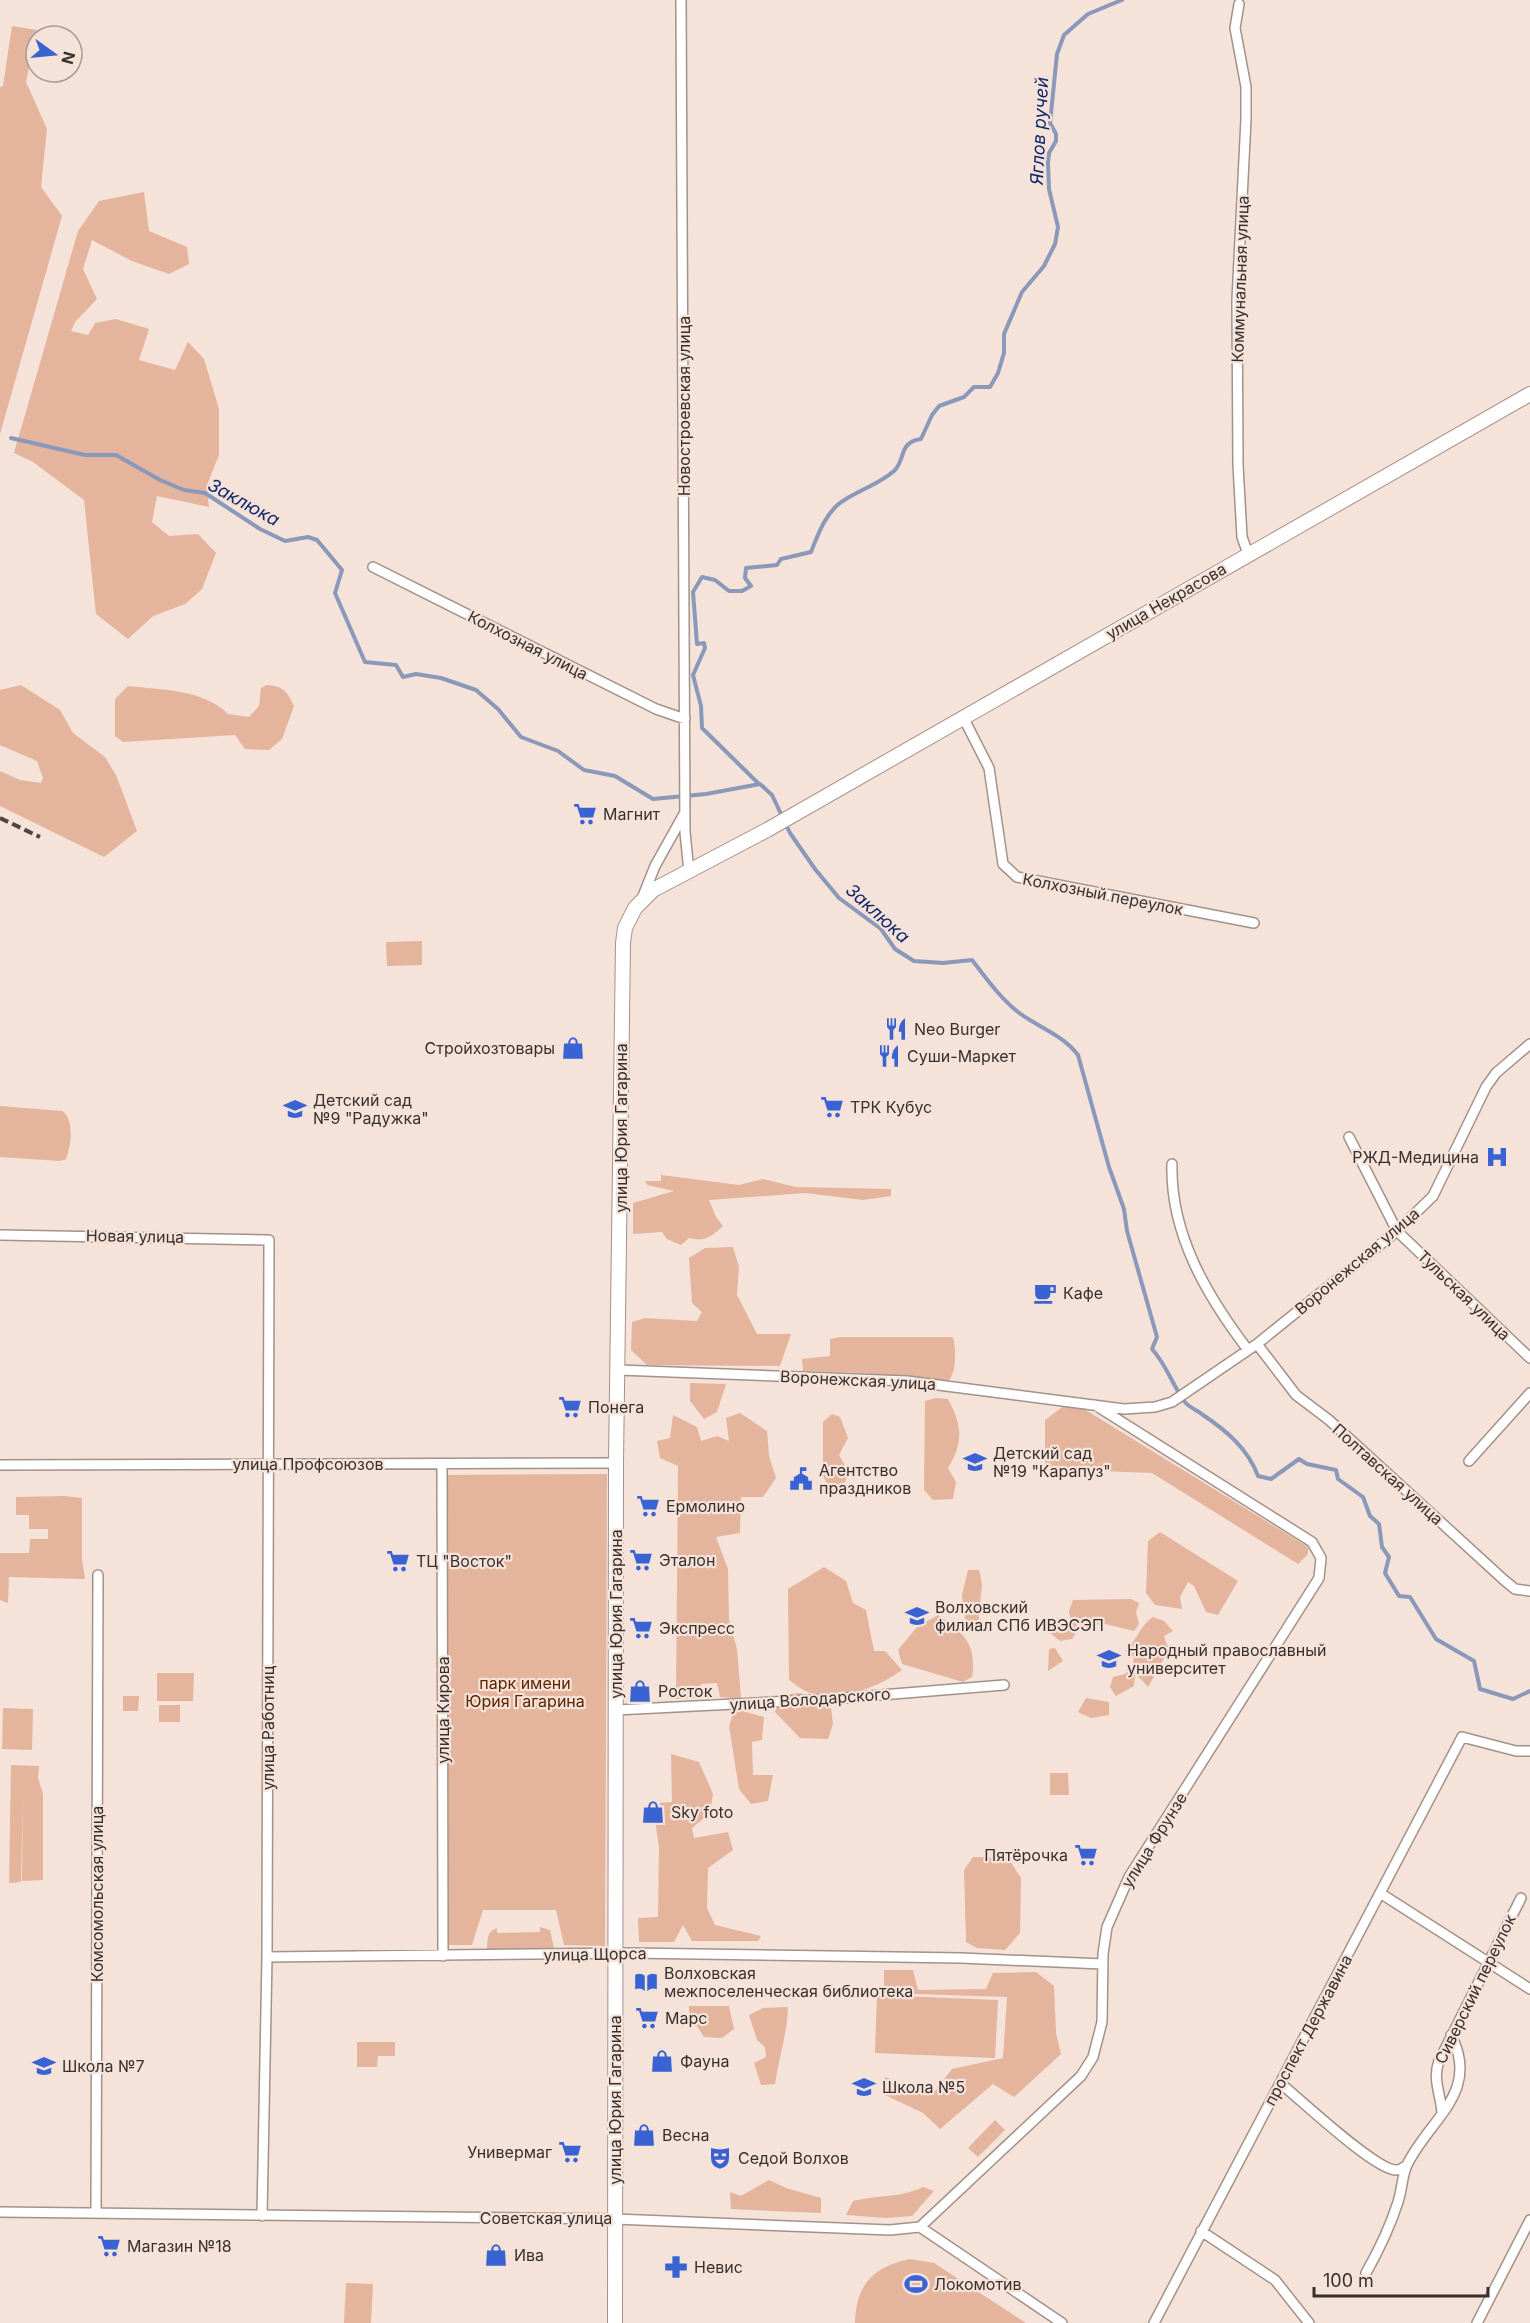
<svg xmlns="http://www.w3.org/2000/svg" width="1530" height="2323" viewBox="0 0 1530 2323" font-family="Inter,sans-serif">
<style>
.green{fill:#e4b49d}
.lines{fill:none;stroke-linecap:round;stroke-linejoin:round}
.stream{stroke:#8a98b9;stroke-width:4}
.street-casing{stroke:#a3928a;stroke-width:12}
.secondary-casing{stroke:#a3928a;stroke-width:16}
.street{stroke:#fff;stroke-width:9}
.secondary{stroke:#fff;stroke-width:14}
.rail{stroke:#4d4541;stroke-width:4;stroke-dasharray:9 4.5;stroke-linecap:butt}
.labels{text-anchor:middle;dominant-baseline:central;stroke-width:4.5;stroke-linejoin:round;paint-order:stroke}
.street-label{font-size:16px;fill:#37302d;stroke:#f5e2d9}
.poi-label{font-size:16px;fill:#37302d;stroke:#f5e2d9;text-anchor:start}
.park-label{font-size:16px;fill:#5e2300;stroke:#f5e2d9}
.water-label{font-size:18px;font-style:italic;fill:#11276b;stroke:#f5e2d9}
</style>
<rect width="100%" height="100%" fill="#f5e2d9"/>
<path class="green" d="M 12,26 L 37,30 L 26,82 L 47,129 L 41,187 L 62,216 L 0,434 L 0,87 L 3,86 Z
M 144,192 L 149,231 L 187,247 L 189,264 L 169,274 L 132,261 L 92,240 L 83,269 L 97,299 L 75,322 L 71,331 L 88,335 L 95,323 L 116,319 L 149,329 L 139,360 L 175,370 L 188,342 L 204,359 L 219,409 L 219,455 L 207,485 L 209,507 L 157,496 L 152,522 L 169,536 L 198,534 L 216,553 L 202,589 L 185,604 L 153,616 L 128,639 L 96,614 L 84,500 L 33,462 L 14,453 L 78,231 L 99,201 Z
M 21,685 L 60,710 L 73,733 L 105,757 L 116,775 L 137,831 L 104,857 L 0,806 L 0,771 L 20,780 L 41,783 L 43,778 L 37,761 L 0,745 L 0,690 Z
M 267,685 C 283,686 287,691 294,706 L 282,739 L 269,750 L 245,749 L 235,735 L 123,742 L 115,736 L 115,699 L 128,686 C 162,690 203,689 228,714 L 249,717 L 259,706 L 261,688 Z
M 422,941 L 422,965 L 387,966 L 386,942 Z
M 0,1106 L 62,1111 C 75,1120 71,1145 66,1159 L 60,1161 L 0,1157 Z
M 661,1175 L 739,1185 L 763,1179 L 796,1187 L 891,1189 L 891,1196 L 863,1200 L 805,1193 L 709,1200 L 716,1217 L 723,1226 C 711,1237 705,1242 689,1238 L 681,1245 L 667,1239 L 662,1232 L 633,1234 L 633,1203 L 674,1191 L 647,1185 L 645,1181 L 661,1181 Z
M 733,1247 L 739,1267 L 737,1295 L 757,1334 L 791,1334 L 780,1366 L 647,1365 L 631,1350 L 632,1322 L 645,1318 L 697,1321 L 702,1312 L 692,1303 L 689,1258 L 705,1248 Z
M 840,1337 L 953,1337 C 956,1349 957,1372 948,1381 L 861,1373 L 803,1371 L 802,1359 L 830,1356 L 830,1339 Z
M 690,1383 L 726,1384 L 717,1412 L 704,1419 L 690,1401 Z
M 936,1398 L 948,1399 C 962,1425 964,1442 948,1468 L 956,1482 L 953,1499 L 933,1500 L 924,1490 L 925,1401 Z
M 1065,1405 L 1084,1409 L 1308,1547 L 1308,1554 L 1298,1564 L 1152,1473 L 1045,1469 L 1045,1420 Z
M 740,1413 L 767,1431 L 769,1456 L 776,1478 L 763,1497 L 741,1497 L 740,1533 L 716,1537 L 728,1569 L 729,1620 L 737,1649 L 741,1699 L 720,1697 L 717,1683 L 701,1684 L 697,1698 L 676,1699 L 678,1466 L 660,1458 L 657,1441 L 670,1438 L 673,1415 L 697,1427 L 701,1441 L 717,1436 L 729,1441 L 726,1418 Z
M 832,1414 L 840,1417 L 848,1438 L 839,1455 L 849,1473 L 841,1490 L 832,1493 L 823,1476 L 823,1422 Z
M 607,1474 L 605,1946 L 564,1945 L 556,1910 L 483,1910 L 472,1945 L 446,1945 L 444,1475 Z
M 65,1496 L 82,1498 L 82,1559 L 85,1579 L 9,1577 L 8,1603 L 0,1600 L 0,1553 L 29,1553 L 30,1539 L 48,1539 L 48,1529 L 29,1529 L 29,1515 L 16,1515 L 16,1497 Z
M 1160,1532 L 1238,1581 L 1218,1615 L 1206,1612 L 1194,1586 L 1188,1582 L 1180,1597 L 1182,1609 L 1155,1605 L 1146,1593 L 1148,1541 Z
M 824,1567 L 846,1581 L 853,1603 L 866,1610 L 874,1651 L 885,1651 L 902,1670 C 879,1687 843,1700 814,1694 C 806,1693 796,1685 789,1680 L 788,1589 Z
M 968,1570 L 979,1570 L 982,1584 L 978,1625 L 965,1619 L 962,1595 Z
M 1131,1599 L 1139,1603 L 1136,1612 L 1139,1624 L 1134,1631 L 1101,1623 L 1088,1630 L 1079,1628 L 1072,1639 L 1060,1641 L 1050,1633 L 1052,1618 L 1062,1618 L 1068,1625 L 1071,1622 L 1069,1611 L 1073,1600 Z
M 938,1615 C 964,1634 977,1643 972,1677 L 963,1682 L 902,1664 L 898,1650 L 917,1627 Z
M 1153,1617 L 1164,1621 L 1173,1631 L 1164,1636 L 1167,1645 L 1177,1649 L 1170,1658 L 1165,1657 L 1148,1687 L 1135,1673 L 1134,1686 L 1116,1696 L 1110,1687 L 1113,1677 L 1125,1674 L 1132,1668 L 1134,1657 L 1125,1651 C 1137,1641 1140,1625 1153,1617 Z
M 1055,1648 L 1063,1661 L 1048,1671 L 1049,1649 Z
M 157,1673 L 194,1673 L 193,1701 L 157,1701 Z
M 801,1693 L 831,1708 L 833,1724 L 828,1739 L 800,1738 L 775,1712 L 781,1695 Z
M 123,1696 L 139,1696 L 138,1711 L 123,1711 Z
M 1086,1698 L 1109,1702 L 1109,1715 L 1091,1718 L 1078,1712 Z
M 159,1705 L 180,1705 L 180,1722 L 159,1722 Z
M 3,1708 L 33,1709 L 32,1750 L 2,1749 Z
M 735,1709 L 764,1717 L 762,1740 L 752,1742 L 753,1775 L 773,1775 L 768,1801 L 751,1804 L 739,1789 L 729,1726 Z
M 671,1754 L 699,1762 L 713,1794 L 710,1813 L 692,1828 L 694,1838 L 728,1832 L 733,1850 L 708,1868 L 707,1908 L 715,1925 L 761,1936 L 758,1941 L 692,1941 L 683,1925 L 674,1942 L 639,1942 L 638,1918 L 658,1917 L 659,1847 L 655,1820 L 660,1819 L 660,1803 L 672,1802 Z
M 11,1765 L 39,1766 L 38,1778 L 43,1794 L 43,1880 L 22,1881 L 23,1795 L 21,1882 L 9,1883 Z
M 1050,1773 L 1068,1773 L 1069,1795 L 1050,1795 Z
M 973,1857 L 1008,1858 L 1021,1878 L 1020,1933 L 1005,1950 L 977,1948 L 966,1942 L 964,1870 Z
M 540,1927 L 550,1930 L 554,1948 L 487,1949 C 488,1939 486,1932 497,1928 L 497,1933 L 540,1932 Z
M 884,1970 L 913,1970 L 918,1990 L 986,1989 L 993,1973 L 1036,1972 L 1054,1986 L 1056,2033 L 1061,2054 L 1014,2097 L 993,2084 L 940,2129 L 923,2113 L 885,2095 L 885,2077 L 933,2094 L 952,2069 L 1003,2058 L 1007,1997 L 884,1993 Z
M 877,1995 L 998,2000 L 995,2058 L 875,2053 Z
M 689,2006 L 729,2006 L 734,2029 L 722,2038 L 704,2037 L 689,2014 Z
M 788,2007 C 787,2034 779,2057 775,2084 L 761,2085 L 754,2063 L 766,2057 L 765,2047 L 757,2040 L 749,2015 L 763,2008 Z
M 357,2042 L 395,2042 L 395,2056 L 378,2056 L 377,2067 L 357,2067 Z
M 995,2120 L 1005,2130 L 978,2157 L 968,2148 Z
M 769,2180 L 786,2188 L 821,2198 L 821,2213 L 731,2209 L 730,2192 L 741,2196 Z
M 923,2187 L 934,2191 L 912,2216 L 886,2218 L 846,2215 L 853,2201 C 877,2195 901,2198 923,2187 Z
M 910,2259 L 934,2263 L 1026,2323 L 855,2323 C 856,2284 873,2267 910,2259 Z
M 346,2283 L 373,2284 L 371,2323 L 344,2323 Z"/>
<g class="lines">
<path class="stream" d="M 11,438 L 85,455 L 116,455 L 160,480 L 184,490 L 205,493 L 260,529 L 285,541 L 308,537 L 317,540 L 342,570 L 335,593 L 365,662 L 396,665 L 403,677 L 416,674 L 441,678 L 476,690 L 498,709 L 521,737 L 558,751 L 584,770 L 615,776 L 653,799 L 706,794 L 760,784 L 772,795 L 790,833 L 815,869 L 839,898 L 881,929 L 895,949 L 914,961 L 943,963 L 972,960 C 986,978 1000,998 1018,1012 C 1039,1028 1062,1034 1078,1055 L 1109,1167 L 1124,1209 L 1127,1231 L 1157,1337 L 1152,1349 C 1166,1364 1172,1384 1184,1401 C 1188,1407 1197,1410 1203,1415 C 1227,1431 1248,1449 1258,1476 L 1271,1479 L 1299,1459 L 1307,1464 L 1336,1470 L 1338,1479 L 1363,1497 L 1370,1516 L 1379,1524 L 1382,1547 L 1389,1557 L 1385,1573 L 1399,1596 L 1410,1597 L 1436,1639 L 1474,1661 L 1480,1689 L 1513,1699 L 1530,1691
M 759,784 L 702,728 L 701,706 L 693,675 L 705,648 L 704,643 L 697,644 L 693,592 L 702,577 L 715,580 L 729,591 L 742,591 L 751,586 L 745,578 L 746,568 L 777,565 L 781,559 L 811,552 C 818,534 827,509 846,499 C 862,489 879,484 894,471 C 906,460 898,442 921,439 L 932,415 L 939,406 L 964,397 L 974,387 L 990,387 L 998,373 L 1004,353 L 1004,334 L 1022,292 L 1044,266 L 1055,244 L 1058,227 L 1049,189 L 1048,163 L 1049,153 L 1056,141 L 1056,134 L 1050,123 L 1057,54 L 1064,35 L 1088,14 L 1122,0"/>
<g class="street-casing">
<path id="street" d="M 681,0 L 685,832 L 689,872
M 1239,4 L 1235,28 L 1246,87 L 1246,119 L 1237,300 L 1238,465 L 1242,537 L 1248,554
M 373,567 L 656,709 L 685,719
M 963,717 L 989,768 L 1003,864 L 1017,877 L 1254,923
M 643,896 L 655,866 L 684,814
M 1349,1137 L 1397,1231 L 1530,1358
M 1172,1164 C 1170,1234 1207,1296 1248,1350
M 0,1235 L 269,1240 L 267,1957 L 262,2216
M 1257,1344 L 1296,1395 L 1329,1420 L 1504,1580 L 1515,1589 L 1530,1591
M 619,1370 L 907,1381 L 1124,1409 L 1155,1407 L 1172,1402 L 1257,1344 L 1397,1231 L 1433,1196 L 1486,1087 L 1496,1073 L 1530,1044
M 1469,1461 L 1530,1393
M 442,1464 L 443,1956
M 0,1465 L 616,1463
M 616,1710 L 832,1699 L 1004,1685
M 1380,1893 L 1530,1989
M 267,1957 L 631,1953 L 961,1958 L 1103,1964
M 1280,2083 C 1300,2099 1377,2172 1397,2170 C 1401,2170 1403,2167 1406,2166
M 1442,2113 C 1441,2095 1432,2079 1439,2061 L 1521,1898
M 0,2212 L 615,2219 L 890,2230 L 920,2227 L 1062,2323
M 96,2213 L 98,1575
M 920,2227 L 1081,2076 L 1093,2057 L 1102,2022 L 1103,1954 L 1107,1927 L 1129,1877 L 1319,1578 L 1321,1558 L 1312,1542 L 1095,1405
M 1201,2231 L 1275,2280 L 1309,2323
M 1366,2273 C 1379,2250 1390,2227 1398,2202 C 1402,2190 1402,2176 1407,2165 C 1429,2119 1481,2093 1451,2035
M 1154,2323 L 1462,1737 L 1516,1751 L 1530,1751
M 1477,2323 L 1530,2220"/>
</g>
<g class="secondary-casing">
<path id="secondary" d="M 615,2323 L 616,1463 L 623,943 L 625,928 L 635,908 L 653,890 L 767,830 L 1530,394"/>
</g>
<use href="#street" class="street"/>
<use href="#secondary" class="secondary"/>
<path class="rail" d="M 0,818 L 40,837"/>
</g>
<defs>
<g id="supermarket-bare" transform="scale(1.8)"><path d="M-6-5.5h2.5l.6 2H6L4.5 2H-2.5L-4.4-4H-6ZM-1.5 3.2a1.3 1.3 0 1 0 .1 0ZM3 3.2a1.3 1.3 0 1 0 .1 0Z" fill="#3962d3" stroke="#f5e2d9" stroke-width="2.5" paint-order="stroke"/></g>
<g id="restaurant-bare" transform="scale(1.8)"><path d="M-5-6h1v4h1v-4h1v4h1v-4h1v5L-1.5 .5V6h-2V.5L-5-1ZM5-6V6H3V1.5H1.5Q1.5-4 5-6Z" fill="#3962d3" stroke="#f5e2d9" stroke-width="2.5" paint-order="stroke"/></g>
<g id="shop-bare" transform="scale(1.8)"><path d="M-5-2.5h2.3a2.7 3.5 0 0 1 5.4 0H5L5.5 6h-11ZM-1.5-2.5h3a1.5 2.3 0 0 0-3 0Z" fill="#3962d3" stroke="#f5e2d9" stroke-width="2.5" paint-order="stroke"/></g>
<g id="school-bare" transform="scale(1.8)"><path d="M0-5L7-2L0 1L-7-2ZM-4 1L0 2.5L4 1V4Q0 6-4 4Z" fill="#3962d3" stroke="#f5e2d9" stroke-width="2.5" paint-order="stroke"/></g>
<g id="hospital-bare" transform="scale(1.8)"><path d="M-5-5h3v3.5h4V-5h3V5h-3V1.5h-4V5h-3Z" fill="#3962d3" stroke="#f5e2d9" stroke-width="2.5" paint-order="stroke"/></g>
<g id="cafe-bare" transform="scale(1.8)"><path d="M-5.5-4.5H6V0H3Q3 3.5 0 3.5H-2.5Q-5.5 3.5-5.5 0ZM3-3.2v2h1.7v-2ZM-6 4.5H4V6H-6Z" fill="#3962d3" stroke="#f5e2d9" stroke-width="2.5" paint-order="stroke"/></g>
<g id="civic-bare" transform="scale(1.8)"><path d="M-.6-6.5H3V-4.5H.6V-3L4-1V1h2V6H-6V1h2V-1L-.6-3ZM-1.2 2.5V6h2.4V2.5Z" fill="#3962d3" stroke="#f5e2d9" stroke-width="2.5" paint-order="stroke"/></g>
<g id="university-bare" transform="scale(1.8)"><path d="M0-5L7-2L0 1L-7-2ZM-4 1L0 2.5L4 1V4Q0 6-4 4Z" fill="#3962d3" stroke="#f5e2d9" stroke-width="2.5" paint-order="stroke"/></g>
<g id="library-bare" transform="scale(1.8)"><path d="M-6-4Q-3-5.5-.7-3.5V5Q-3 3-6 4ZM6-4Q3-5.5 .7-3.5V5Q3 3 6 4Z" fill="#3962d3" stroke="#f5e2d9" stroke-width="2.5" paint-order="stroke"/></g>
<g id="theatre-bare" transform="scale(1.8)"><path d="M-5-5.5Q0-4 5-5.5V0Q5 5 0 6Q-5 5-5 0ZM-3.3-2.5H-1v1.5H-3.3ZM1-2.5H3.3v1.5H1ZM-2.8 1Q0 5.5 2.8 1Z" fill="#3962d3" stroke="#f5e2d9" stroke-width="2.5" paint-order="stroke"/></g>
<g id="pharmacy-bare" transform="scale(1.8)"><path d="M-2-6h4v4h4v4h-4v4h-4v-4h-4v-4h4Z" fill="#3962d3" stroke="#f5e2d9" stroke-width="2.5" paint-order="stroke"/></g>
<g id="stadium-bare" transform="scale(1.8)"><path d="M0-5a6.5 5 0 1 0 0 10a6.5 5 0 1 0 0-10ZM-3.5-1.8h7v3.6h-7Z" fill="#3962d3" stroke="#f5e2d9" stroke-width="2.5" paint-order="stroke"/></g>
</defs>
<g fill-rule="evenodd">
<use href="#supermarket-bare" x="585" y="814"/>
<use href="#restaurant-bare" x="896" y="1029"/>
<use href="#shop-bare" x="573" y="1048"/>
<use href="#restaurant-bare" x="889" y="1056"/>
<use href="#supermarket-bare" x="832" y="1107"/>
<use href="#school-bare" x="295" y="1109"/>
<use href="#hospital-bare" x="1497" y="1157"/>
<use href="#cafe-bare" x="1045" y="1293"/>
<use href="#supermarket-bare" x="570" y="1407"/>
<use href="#school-bare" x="975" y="1462"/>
<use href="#civic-bare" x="801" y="1479"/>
<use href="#supermarket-bare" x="648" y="1506"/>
<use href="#supermarket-bare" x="641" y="1560"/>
<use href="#supermarket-bare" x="398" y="1561"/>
<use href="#university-bare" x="917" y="1616"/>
<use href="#supermarket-bare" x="641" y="1628"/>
<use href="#university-bare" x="1109" y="1659"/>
<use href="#shop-bare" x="640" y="1691"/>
<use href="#shop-bare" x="653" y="1812"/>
<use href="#supermarket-bare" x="1086" y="1855"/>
<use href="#library-bare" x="646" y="1982"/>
<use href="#supermarket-bare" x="647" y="2018"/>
<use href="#shop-bare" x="662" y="2061"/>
<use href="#school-bare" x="44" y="2066"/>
<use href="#school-bare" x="864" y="2087"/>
<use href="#shop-bare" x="644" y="2135"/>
<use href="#supermarket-bare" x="570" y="2152"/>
<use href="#theatre-bare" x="720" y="2158"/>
<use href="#supermarket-bare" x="109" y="2246"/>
<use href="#shop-bare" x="496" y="2255"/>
<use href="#pharmacy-bare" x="676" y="2267"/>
<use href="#stadium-bare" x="916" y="2284"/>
</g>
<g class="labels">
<g class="street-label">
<text transform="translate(1240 279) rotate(-88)">Коммунальная улица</text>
<text transform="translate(684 406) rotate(-90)">Новостроевская улица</text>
<text transform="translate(1166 601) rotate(-30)">улица Некрасова</text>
<text transform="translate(528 645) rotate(27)">Колхозная улица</text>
<text transform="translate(1103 894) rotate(11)">Колхозный переулок</text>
<text transform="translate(621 1128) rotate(-90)">улица Юрия Гагарина</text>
<text transform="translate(135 1236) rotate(1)">Новая улица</text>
<text transform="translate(1357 1261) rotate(-40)">Воронежская улица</text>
<text transform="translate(1464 1295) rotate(44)">Тульская улица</text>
<text transform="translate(858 1380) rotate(3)">Воронежская улица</text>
<text x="308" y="1464">улица Профсоюзов</text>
<text transform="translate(1388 1474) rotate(42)">Полтавская улица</text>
<text transform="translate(616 1614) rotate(-90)">улица Юрия Гагарина</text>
<text transform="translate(810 1699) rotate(-4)">улица Володарского</text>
<text transform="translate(443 1710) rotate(-90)">улица Кирова</text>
<text transform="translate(268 1728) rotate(-90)">улица Работниц</text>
<text transform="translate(1154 1840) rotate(-58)">улица Фрунзе</text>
<text transform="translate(97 1894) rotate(-90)">Комсомольская улица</text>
<text transform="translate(595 1954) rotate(-1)">улица Щорса</text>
<text transform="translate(1475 1989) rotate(-64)">Сиверский переулок</text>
<text transform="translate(1308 2030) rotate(-62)">проспект Державина</text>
<text transform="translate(615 2100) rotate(-90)">улица Юрия Гагарина</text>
<text x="546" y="2218">Советская улица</text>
</g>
<g class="poi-label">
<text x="603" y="814">Магнит</text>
<text x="914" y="1029">Neo Burger</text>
<text x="555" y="1048" text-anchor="end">Стройхозтовары</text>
<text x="907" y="1056">Суши-Маркет</text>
<text x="313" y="1100">Детский cад<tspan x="313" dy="18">№9 "Радужка"</tspan></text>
<text x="850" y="1107">ТРК Кубус</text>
<text x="1479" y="1157" text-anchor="end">РЖД-Медицина</text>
<text x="1063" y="1293">Кафе</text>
<text x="588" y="1407">Понега</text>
<text x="993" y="1453">Детский сад<tspan x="993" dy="18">№19 "Карапуз"</tspan></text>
<text x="819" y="1470">Агентство<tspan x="819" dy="18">праздников</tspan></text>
<text x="666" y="1506">Ермолино</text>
<text x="659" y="1560">Эталон</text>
<text x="416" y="1561">ТЦ "Восток"</text>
<text x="935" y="1607">Волховский<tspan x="935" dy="18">филиал СПб ИВЭСЭП</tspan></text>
<text x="659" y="1628">Экспресс</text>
<text x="1127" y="1650">Народный православный<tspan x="1127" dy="18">университет</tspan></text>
<text x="658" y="1691">Росток</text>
<text x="671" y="1812">Sky foto</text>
<text x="1068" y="1855" text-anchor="end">Пятёрочка</text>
<text x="664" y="1973">Волховская<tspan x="664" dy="18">межпоселенческая библиотека</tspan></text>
<text x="665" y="2018">Марс</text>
<text x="680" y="2061">Фауна</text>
<text x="62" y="2066">Школа №7</text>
<text x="882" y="2087">Школа №5</text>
<text x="662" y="2135">Весна</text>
<text x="552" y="2152" text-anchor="end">Универмаг</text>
<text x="738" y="2158">Седой Волхов</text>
<text x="127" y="2246">Магазин №18</text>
<text x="514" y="2255">Ива</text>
<text x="694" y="2267">Невис</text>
<text x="934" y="2284">Локомотив</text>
</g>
<g class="park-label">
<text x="525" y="1683">парк имени<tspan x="525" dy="18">Юрия Гагарина</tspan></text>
</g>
<g class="water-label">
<text transform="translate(1039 131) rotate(-87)">Яглов ручей</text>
<text transform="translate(244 502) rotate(29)">Заклюка</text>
<text transform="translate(878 913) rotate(42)">Заклюка</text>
</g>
</g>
<g transform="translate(54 54) rotate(105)"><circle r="28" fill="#f5e2d9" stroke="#a99b94" stroke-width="1.5"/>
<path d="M0-4.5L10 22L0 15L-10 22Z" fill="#3962d3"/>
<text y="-9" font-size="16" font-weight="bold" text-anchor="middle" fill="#37302d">N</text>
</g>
<path d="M1314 2287v9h174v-9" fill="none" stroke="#37302d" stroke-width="3"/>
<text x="1323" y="2287" font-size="18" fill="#37302d" stroke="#f5e2d9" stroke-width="4.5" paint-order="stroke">100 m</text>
</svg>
